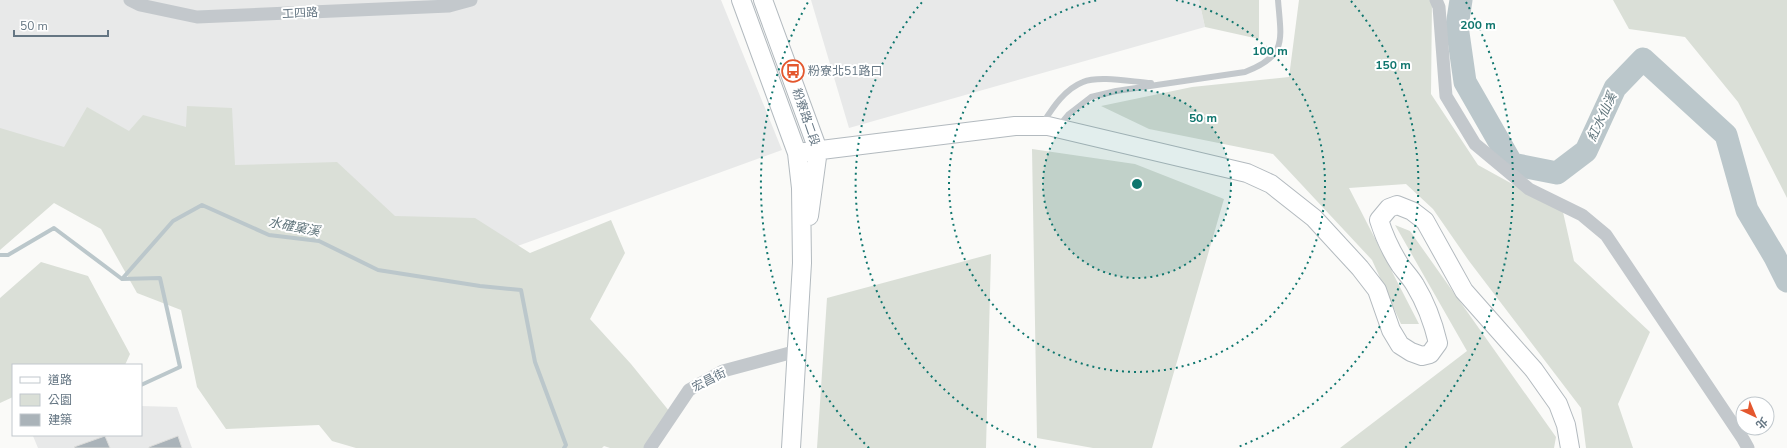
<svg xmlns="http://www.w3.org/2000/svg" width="1787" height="448" viewBox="0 0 1787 448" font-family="'Nunito Sans','Noto Sans TC',sans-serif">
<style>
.built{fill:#e8e9e9}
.green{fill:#dadfd7}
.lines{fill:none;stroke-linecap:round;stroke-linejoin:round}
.stream{stroke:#bbc7cb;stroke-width:4}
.river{stroke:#bbc7cb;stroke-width:23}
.building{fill:#aab3b9;stroke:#dcdcda}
.secondary-casing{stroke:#b3babf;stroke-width:20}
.lane{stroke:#c3c8cc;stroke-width:6}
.street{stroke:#c3c8cc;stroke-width:13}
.secondary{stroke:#fff;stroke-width:18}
.ring{fill:none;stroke:#0f766e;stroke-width:2;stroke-dasharray:2 4}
.labels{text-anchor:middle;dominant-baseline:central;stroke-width:4;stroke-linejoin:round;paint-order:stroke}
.street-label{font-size:12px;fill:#657683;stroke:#fff}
.poi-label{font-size:12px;fill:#657683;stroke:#fff;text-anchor:start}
.water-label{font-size:13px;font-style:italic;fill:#60757c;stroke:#fff}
.centre{fill:#0f766e;stroke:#fff;stroke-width:2}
.ring-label{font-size:12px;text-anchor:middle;font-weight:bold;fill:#0f766e;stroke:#fff;stroke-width:4;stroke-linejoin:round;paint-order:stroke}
</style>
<rect width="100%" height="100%" fill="#fafaf8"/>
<path class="built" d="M 0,0 L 721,0 L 782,150 L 471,263 L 0,140 Z
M 811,0 L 1199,0 L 1205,27 L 849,128 Z
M 141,406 L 177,407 L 192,448 L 38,448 L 33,436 L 141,435 Z"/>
<path class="green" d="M 1199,0 L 1259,0 L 1259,39 L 1205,27 Z
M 1299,0 L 1432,0 L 1431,94 L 1478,165 L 1563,212 L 1574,261 L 1650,332 L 1618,404 L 1633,448 L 1586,448 L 1581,408 L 1469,261 L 1433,209 L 1406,184 L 1349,188 L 1419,324 L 1401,324 L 1372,260 L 1273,154 L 1149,129 L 1101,106 L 1192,87 L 1289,77 Z
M 1613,0 L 1787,0 L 1787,198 L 1738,102 L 1685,37 L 1629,29 Z
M 187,106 L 232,108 L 235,165 L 337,162 L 395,216 L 475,218 L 530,253 L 611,220 L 625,253 L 590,319 L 631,364 L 674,417 L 651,448 L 610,448 L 604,446 L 602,448 L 356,448 L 332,441 L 319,425 L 226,429 L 197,387 L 181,310 L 137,293 L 101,229 L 54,203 L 0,250 L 0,128 L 64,147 L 87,107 L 129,131 L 143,115 L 186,127 Z
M 1032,149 L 1135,164 L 1224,199 L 1152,448 L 1093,448 L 1037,438 Z
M 1395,225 L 1410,231 L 1556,437 L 1554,448 L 1340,448 L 1467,351 Z
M 991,254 L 986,448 L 817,448 L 827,298 Z
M 41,262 L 88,276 L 130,354 L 125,365 L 13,365 L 13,397 L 0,403 L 0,298 Z"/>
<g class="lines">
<path class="stream" d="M 0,255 L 8,255 L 54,228 L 122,279
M 122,279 L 173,221 L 202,205 L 269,235 L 319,241 L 378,270 L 480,286 L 521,290 L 535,362 L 566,445 L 564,448
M 122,279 L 160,278 L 180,367 L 141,385"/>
<path class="river" d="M 1461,0 L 1457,26 L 1465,82 L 1512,164 L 1557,173 L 1586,151 L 1615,88 L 1643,59 L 1726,135 L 1747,210 L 1775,257 L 1787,281"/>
</g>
<path class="building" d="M 105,436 L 110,448 L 75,448 L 74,447 Z
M 178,436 L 182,448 L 149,448 L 149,447 Z"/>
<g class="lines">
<g class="secondary-casing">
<path id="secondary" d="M 741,0 L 797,153 L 801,188 L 802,263 L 791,448
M 763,0 L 818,150 L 809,216
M 797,153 L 1015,126 L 1048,126 L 1247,173 L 1271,184 L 1314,218 L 1360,268 L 1377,290 L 1391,330 L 1400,345 L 1411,352 L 1422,356 L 1430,354 L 1438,343 C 1433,322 1426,303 1415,285 C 1411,278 1405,272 1400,265 C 1391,251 1384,236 1379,220 L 1389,208 L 1397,205 L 1412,211 L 1425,221 L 1464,291 L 1534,370 L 1558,404 L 1566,425 L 1570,448"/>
</g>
<path class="lane" d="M 1043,123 C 1053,107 1065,89 1083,82 C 1099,75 1133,82 1151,83
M 1059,126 L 1069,114 L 1091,97 L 1116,91 L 1245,72 C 1288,56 1281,39 1278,0"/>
<path class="street" d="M 130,0 L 140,5 L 197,17 L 449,6 L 471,0
M 1436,0 L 1439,7 L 1446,96 L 1475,144 L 1529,189 L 1582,215 L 1606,235 L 1743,439 L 1748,448
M 650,448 L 689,390 L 723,371 L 797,351"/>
<use href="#secondary" class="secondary"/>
</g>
<circle cx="1137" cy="184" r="94" fill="#0f766e" fill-opacity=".12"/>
<g class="ring">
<circle cx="1137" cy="184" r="94"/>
<path d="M1176 0A188 188 0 1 1 1098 0"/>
<path d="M1036 447A282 282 0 0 1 923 1M1351 1A282 282 0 0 1 1238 447"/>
<path d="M869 448A376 376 0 0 1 808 2M1466 2A376 376 0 0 1 1405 448"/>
</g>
<defs>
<g id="bus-ring" transform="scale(1.15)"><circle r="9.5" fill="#fff" stroke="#e4572e" stroke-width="1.5"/><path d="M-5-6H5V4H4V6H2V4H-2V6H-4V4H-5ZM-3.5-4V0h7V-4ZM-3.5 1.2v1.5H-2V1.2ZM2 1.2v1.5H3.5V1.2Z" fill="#e4572e"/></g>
</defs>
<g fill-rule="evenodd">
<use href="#bus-ring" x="793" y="71"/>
</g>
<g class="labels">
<g class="street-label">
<text transform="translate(300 13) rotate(-3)">工四路</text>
<text transform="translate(806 117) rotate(71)">粉寮路二段</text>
<text transform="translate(709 380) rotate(-27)">宏昌街</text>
</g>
<g class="poi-label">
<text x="808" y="71">粉寮北51路口</text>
</g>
<g class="water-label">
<text transform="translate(1602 117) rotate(-65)">紅水仙溪</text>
<text transform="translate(294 227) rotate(11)">水確窠溪</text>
</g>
</g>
<circle cx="1137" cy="184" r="6" class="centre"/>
<g class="ring-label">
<text x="1478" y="29">200 m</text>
<text x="1270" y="55">100 m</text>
<text x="1393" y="69">150 m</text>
<text x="1203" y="122">50 m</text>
</g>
<rect x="12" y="364" width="130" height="72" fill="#ffffff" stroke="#c1c8cd"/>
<rect x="20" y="377" width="20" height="6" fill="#ffffff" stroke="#c1c8cd"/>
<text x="48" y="384" font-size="12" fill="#657683">道路</text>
<rect x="20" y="394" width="20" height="12" fill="#dadfd7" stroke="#c1c8cd"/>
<text x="48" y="404" font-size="12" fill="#657683">公園</text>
<rect x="20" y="414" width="20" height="12" fill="#aab3b9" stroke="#c1c8cd"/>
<text x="48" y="424" font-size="12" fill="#657683">建築</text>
<g transform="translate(1755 416) rotate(136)"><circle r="19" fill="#ffffff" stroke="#c1c8cd"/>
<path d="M0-3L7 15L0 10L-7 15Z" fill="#e4572e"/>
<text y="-6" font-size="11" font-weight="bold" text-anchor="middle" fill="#657683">北</text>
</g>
<path d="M14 30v6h94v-6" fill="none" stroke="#657683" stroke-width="2"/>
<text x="20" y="30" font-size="12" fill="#657683" stroke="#ffffff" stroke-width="3" paint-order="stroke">50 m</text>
</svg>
